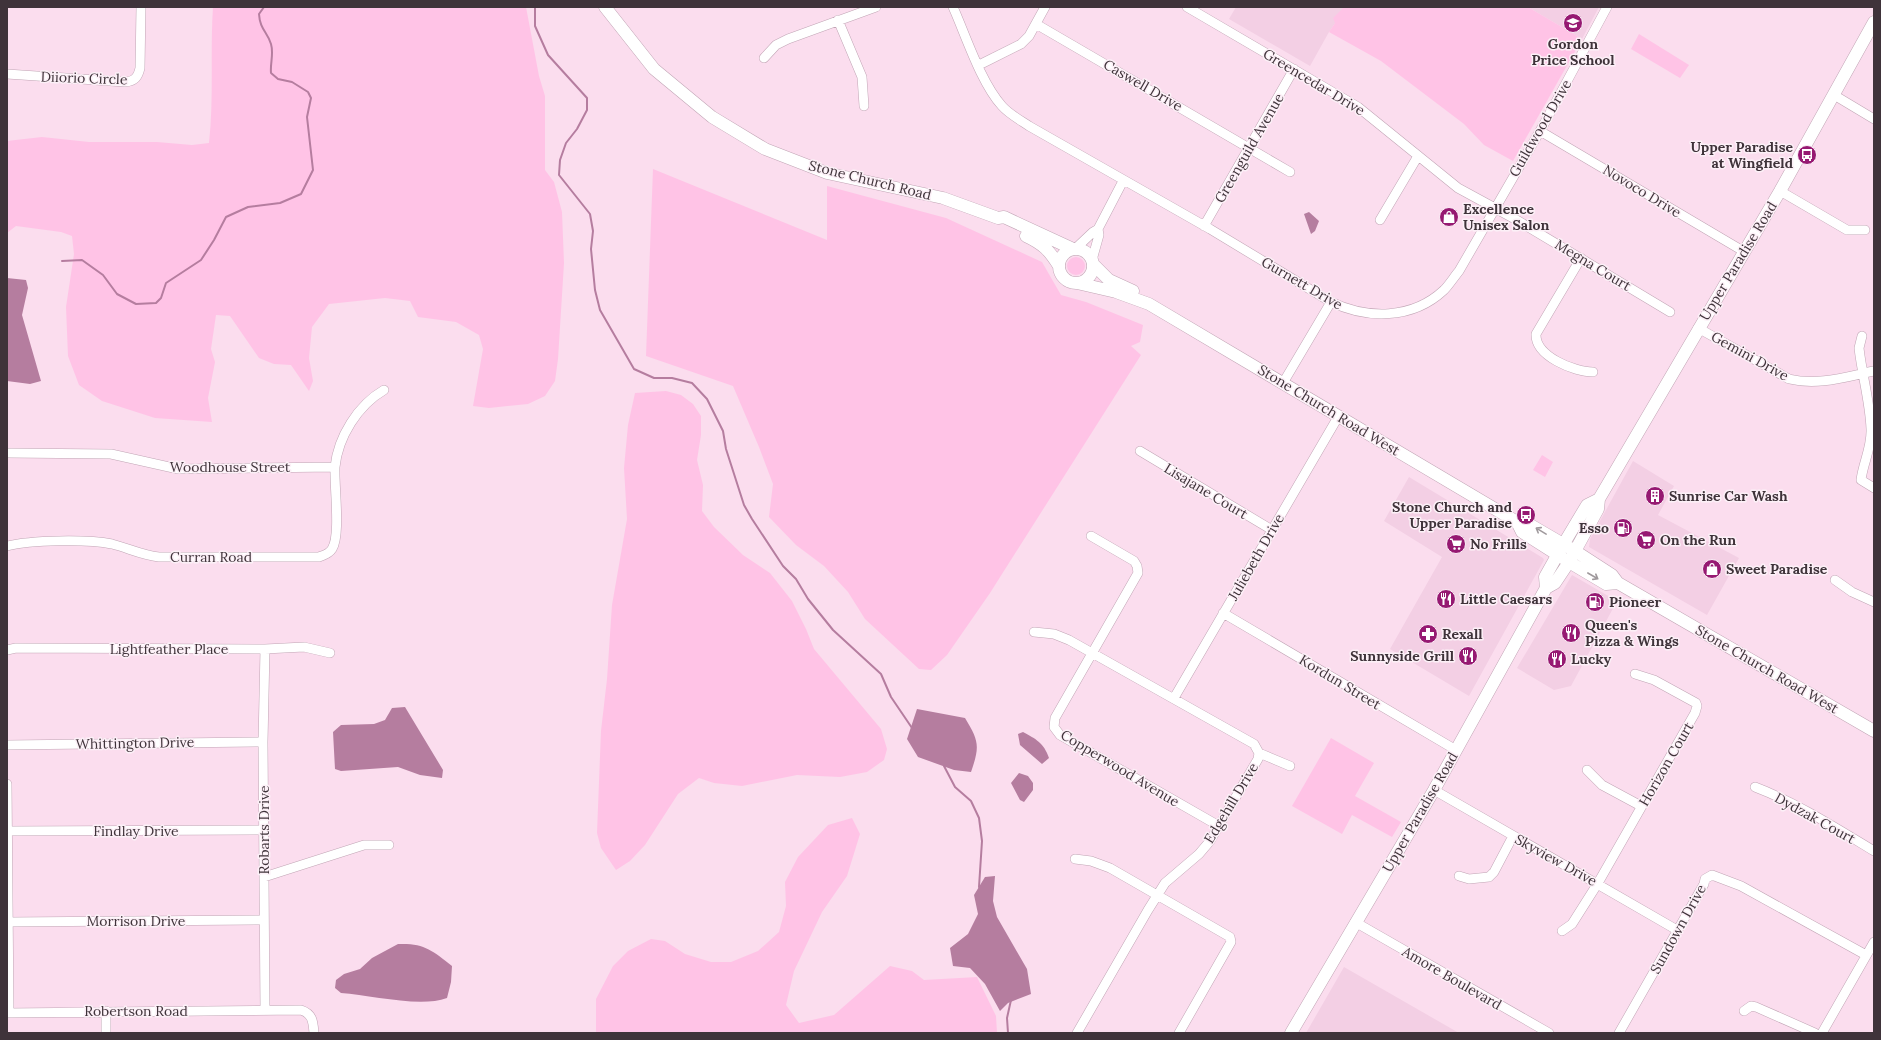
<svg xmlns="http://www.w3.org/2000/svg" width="1881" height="1040" viewBox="0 0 1881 1040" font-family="Lora,serif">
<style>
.built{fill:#f3cfe4}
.green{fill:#ffc3e6}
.water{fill:#b57d9f}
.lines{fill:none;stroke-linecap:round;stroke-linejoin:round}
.stream{stroke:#b57d9f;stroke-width:2}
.minor-casing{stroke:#c1a5b5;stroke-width:10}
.secondary-casing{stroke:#c1a5b5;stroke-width:13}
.minor{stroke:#fff;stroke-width:9}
.secondary{stroke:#fff;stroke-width:12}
.oneway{stroke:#9f999c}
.labels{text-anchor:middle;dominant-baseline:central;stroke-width:3;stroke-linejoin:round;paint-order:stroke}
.poi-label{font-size:14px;font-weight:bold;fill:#3f333a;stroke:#fcf0f7;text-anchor:start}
.street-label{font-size:14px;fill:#3f333a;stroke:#fcf0f7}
</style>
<rect width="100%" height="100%" fill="#fbddee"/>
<path class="built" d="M 1236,7 L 1346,7 L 1329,32 L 1310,66 L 1229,19 Z
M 1528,7 L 1599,7 L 1582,39 Z
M 1633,461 L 1674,486 L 1658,515 L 1739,558 L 1707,615 L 1589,547 L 1590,539 Z
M 1409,477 L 1543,558 L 1544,560 L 1469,696 L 1390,649 L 1442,557 L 1384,521 Z
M 1572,575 L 1617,601 L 1571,686 L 1554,690 L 1517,668 Z
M 1344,967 L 1459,1033 L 1306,1033 Z"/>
<path class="green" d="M 213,7 L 526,7 L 539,76 L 545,96 L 545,170 L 554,182 L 562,212 L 564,263 L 558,359 L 555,381 L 545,396 L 528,404 L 489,408 L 473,406 L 483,349 L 479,335 L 456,322 L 418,317 L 410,301 L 385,298 L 329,304 L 312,327 L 309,358 L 313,381 L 309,391 L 291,365 L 274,364 L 259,358 L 230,316 L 216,315 L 211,349 L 215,362 L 208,398 L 212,422 L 155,418 L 102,401 L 79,385 L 68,356 L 66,307 L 74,254 L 72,236 L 61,232 L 16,226 L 7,233 L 7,141 L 42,137 L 89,142 L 157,142 L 192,145 L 209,143 C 214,98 210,52 213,7 Z
M 1344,7 L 1528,7 L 1582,39 L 1513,161 L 1484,145 L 1464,124 L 1381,61 L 1329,32 L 1335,23 L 1333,18 Z
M 1639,34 L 1689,65 L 1680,78 L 1631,49 Z
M 653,169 L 827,240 L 827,186 L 946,218 L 1042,262 L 1061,295 L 1086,302 L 1143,325 L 1140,342 L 1131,346 L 1141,355 L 990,593 L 947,655 L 931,670 L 919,669 L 865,619 L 848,592 L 824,566 L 796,545 L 769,517 L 773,484 L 759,447 L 733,386 L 646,356 Z
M1067 266a9 9 0 1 1 18 0a9 9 0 1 1-18 0Z
M 666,391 L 681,395 L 693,404 L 701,416 L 701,435 L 697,460 L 703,485 L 702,511 L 714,527 L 743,555 L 770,573 L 792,601 L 806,629 L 814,649 L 881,729 L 887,749 L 884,760 L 867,772 L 840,777 L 797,775 L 742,786 L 714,783 L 699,778 L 678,794 L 645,845 L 630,861 L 616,870 L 601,848 L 597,833 L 601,731 L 607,679 L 612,605 L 627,519 L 624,468 L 628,425 L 635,393 Z
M 1542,455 L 1553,462 L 1545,477 L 1533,470 Z
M 1331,738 L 1374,763 L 1355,796 L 1401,822 L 1392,837 L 1352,815 L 1342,834 L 1292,806 Z
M 852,818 L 860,834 L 847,876 L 822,912 L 794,971 L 786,1005 L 799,1023 L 834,1015 L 890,966 L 912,971 L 924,980 L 977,977 L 996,1016 L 997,1033 L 596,1033 L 596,999 L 613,966 L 628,951 L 651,939 L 665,941 L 685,954 L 711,962 L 731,962 L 758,951 L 779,932 L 786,906 L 785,882 L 798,857 L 828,825 Z"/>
<path class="water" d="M 1309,212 L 1319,221 L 1315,231 L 1311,234 L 1304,214 Z
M 7,278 L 26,280 L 28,288 L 22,315 L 41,381 L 30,384 L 7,381 Z
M 405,707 L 443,770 L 442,778 L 420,775 L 398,767 L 341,771 L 335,769 L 333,732 L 341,725 L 374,724 L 385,720 L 392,708 Z
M 917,709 L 965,718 C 979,741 980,746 971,772 L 954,770 L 918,757 L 907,739 Z
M 1023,732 C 1036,739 1044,743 1049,758 L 1042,764 L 1020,745 L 1018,734 Z
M 1019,773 L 1028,776 L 1033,783 L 1033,790 L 1024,802 L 1020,800 L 1011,783 Z
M 995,876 L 993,901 L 997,917 L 1027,969 L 1031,994 L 1008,1003 L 1000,1011 L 985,984 L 970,968 L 953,966 L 950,948 L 968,934 L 978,914 L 974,895 L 985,877 Z
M 398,944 C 424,943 432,950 452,966 L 451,982 L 447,998 C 420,1008 371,995 341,993 L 335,988 L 336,980 L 344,974 L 360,969 L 372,958 Z"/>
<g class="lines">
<path class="stream" d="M 535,7 L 535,26 L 548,55 L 587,98 L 587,110 L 577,129 L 566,143 L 560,160 L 559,175 L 590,214 L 593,231 L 591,249 L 595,290 L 600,310 L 634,369 L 654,378 L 672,378 L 692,383 L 707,399 L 723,431 L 726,449 L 744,505 L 752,519 L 783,566 L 796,579 L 808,599 L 833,630 L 881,674 L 891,697 L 912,728
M 62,261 L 82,260 L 103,275 L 117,294 L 136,304 L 156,303 L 161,298 L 166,283 L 201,260 L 214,240 L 226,217 L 248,207 L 280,203 L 301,194 L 313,170 L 307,117 L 311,98 L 308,92 L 292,82 L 278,79 L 271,73 C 270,63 274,54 271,44 C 267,31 260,30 259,14 L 264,7
M 944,766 L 955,787 L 971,801 L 979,818 L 982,841 L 979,887
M 1008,1033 L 1007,1018 L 1011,1000"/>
<g class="minor-casing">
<path id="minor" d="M 953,7 C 966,36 981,83 1002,106 C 1009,114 1020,120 1029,126 L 1210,229 L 1331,302 C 1367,319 1412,320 1444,290 C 1449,285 1454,277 1459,271 L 1544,124 L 1607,7
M 1187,7 L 1358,107 L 1458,188 L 1515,219 L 1670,312
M 838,20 L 862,77 L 864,106
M 1036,24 L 1290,172
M 764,58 L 776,45 L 788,39 L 876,7
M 979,65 L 1021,44 L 1029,36 L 1045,7
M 7,74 L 125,82 C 135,81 138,77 140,68 L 141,7
M 1834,95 L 1874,119
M 1540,131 L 1743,251
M 1780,191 L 1847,230 L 1865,230
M 1380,220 L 1418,156
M 1204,226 L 1294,69
M 1075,249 L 1093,232 L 1098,229
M 1581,258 L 1536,334 C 1535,356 1574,372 1593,372
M 1092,260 L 1099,235 L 1098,229 L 1123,181
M 1698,328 L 1789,379 C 1818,386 1845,377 1874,371
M 1862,336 L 1859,348 C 1862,375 1870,402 1871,429 C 1872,447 1863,463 1861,480 L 1874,488
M 1283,383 L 1331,302
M 1140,451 L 1272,530
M 7,453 L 111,454 L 178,469 L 335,467
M 1091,536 L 1134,561 L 1137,566 L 1138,573 L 1055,718 L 1054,727 L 1060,735 L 1219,826
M 7,546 C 31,540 87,539 112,544 C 128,548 142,555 159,557 L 319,557 C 324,555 329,554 332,549 C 341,535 334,486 335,467 C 338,437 358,405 384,390
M 1835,580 L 1852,592 L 1874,602
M 1223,613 L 1456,750
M 1034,632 L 1054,634 L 1069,640 L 1254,744 L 1259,753 L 1258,759 L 1210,841 L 1199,854 L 1165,883 L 1148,910 L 1077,1033
M 265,649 L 263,742 L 265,1010
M 7,650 L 16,648 L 265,649 L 304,647 L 330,653
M 1174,698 L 1338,417
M 7,745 L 263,742
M 1259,753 L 1290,766
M 1587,770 L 1602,785 L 1641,806
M 7,784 L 9,1012
M 1755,787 C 1797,803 1836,828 1874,851
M 1434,790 L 1677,930
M 7,831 L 265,830
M 1075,859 L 1091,861 L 1110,868 L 1230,937 L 1231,942 L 1179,1033
M 1459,876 L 1469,879 L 1489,877 L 1494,872 L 1513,836
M 264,877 L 364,845 L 389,845
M 8,922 L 264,920
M 1355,922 L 1549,1033
M 1562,931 L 1572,924 L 1598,883 L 1695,713 L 1697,706 L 1696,703 L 1654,680 L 1635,674
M 1744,1011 L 1751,1006 L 1756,1007 L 1815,1033
M 7,1013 L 301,1010 C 313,1014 313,1022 314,1033
M 106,1033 L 106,1011
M 1619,1033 L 1704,884 L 1705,879 L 1712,875 L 1741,886 L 1866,955
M 1822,1033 L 1874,942"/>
</g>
<g class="secondary-casing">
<path id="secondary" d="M 605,7 L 654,69 L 712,117 L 765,149 L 827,173 L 943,198 L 998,218 L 1004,217 L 1073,249
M 1026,236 C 1043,244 1049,250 1059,266
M1059 266a17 17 0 1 1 34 0a17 17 0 1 1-34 0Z
M 1093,264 L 1109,280 L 1133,291
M 1077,283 L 1116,292 L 1149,304 L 1517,522 L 1527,523 L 1575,551 L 1612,575 L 1618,583 L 1874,731
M 1517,522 L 1522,532 L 1569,562 L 1606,584 L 1618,583
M 1546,588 L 1555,583 L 1569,562 L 1598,509 L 1599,499 L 1780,191 L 1874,22
M 1291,1033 L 1434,790 L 1546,588 L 1545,577 L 1563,545 L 1587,505 L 1599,499"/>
</g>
<use href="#minor" class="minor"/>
<use href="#secondary" class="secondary"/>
</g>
<defs><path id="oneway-shaft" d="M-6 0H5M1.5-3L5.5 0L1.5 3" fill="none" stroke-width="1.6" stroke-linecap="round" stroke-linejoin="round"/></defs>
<g class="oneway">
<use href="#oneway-shaft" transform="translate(1541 531) rotate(-149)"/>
<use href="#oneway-shaft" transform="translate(1593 576) rotate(30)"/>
</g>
<defs>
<g id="school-disc" transform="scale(1)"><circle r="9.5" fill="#961972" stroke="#fcf0f7"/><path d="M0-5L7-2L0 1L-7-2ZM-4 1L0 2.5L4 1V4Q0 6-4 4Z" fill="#fff"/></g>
<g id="bus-disc" transform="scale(1)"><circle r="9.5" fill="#961972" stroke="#fcf0f7"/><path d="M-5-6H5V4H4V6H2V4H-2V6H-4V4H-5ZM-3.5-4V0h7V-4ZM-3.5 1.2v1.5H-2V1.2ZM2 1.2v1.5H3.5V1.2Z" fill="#fff"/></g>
<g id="shop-disc" transform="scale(1)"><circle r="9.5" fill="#961972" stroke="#fcf0f7"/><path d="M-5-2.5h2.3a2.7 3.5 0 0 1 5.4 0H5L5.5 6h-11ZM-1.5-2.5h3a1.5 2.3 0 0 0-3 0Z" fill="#fff"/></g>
<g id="building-disc" transform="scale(1)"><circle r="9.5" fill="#961972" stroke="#fcf0f7"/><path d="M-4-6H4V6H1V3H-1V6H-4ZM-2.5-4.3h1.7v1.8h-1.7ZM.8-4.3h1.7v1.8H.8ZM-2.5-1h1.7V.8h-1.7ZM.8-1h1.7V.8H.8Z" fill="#fff"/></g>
<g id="fuel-disc" transform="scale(1)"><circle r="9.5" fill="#961972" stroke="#fcf0f7"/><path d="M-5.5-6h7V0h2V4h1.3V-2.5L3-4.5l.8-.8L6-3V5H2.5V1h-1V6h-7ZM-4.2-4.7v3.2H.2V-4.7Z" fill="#fff"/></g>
<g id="supermarket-disc" transform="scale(1)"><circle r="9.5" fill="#961972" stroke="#fcf0f7"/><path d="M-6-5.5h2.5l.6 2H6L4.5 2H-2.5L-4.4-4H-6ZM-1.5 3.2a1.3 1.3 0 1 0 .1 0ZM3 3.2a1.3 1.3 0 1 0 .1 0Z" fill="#fff"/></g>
<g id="restaurant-disc" transform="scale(1)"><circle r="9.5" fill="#961972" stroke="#fcf0f7"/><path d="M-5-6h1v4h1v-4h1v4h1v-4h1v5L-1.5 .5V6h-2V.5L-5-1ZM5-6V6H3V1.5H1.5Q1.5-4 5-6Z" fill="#fff"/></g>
<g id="pharmacy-disc" transform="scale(1)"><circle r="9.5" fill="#961972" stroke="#fcf0f7"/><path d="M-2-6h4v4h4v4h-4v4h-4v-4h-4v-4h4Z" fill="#fff"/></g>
</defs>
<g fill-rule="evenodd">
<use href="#school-disc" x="1573" y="23"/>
<use href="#bus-disc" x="1807" y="155"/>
<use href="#shop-disc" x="1449" y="217"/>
<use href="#building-disc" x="1655" y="496"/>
<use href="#bus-disc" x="1526" y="515"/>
<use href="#fuel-disc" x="1623" y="528"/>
<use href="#supermarket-disc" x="1646" y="540"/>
<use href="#supermarket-disc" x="1456" y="544"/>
<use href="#shop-disc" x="1712" y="569"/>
<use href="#restaurant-disc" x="1446" y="599"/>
<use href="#fuel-disc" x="1595" y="602"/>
<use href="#restaurant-disc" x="1571" y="633"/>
<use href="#pharmacy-disc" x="1428" y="634"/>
<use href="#restaurant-disc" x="1468" y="656"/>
<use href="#restaurant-disc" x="1557" y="659"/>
</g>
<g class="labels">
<g class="poi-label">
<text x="1573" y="44" text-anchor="middle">Gordon<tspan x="1573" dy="16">Price School</tspan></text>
<text x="1793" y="147" text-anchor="end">Upper Paradise<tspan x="1793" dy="16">at Wingfield</tspan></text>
<text x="1463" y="209">Excellence<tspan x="1463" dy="16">Unisex Salon</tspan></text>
<text x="1669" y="496">Sunrise Car Wash</text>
<text x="1512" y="507" text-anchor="end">Stone Church and<tspan x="1512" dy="16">Upper Paradise</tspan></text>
<text x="1609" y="528" text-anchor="end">Esso</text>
<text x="1660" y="540">On the Run</text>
<text x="1470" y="544">No Frills</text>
<text x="1726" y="569">Sweet Paradise</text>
<text x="1460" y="599">Little Caesars</text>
<text x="1609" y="602">Pioneer</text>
<text x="1585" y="625">Queen's<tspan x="1585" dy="16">Pizza &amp; Wings</tspan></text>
<text x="1442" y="634">Rexall</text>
<text x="1454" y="656" text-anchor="end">Sunnyside Grill</text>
<text x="1571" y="659">Lucky</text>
</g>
<g class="street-label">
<text transform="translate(84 78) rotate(2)">Diiorio Circle</text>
<text transform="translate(1314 82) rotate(31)">Greencedar Drive</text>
<text transform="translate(1143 85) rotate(30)">Caswell Drive</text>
<text transform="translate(1540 128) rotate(-60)">Guildwood Drive</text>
<text transform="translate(1249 148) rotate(-60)">Greenguild Avenue</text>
<text transform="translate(870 180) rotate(14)">Stone Church Road</text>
<text transform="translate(1642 191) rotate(31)">Novoco Drive</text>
<text transform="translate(1738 261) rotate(-59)">Upper Paradise Road</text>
<text transform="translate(1593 265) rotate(31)">Megna Court</text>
<text transform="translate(1302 283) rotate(30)">Gurnett Drive</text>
<text transform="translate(1750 356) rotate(29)">Gemini Drive</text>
<text transform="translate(1329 410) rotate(31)">Stone Church Road West</text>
<text x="230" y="467">Woodhouse Street</text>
<text transform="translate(1206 491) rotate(31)">Lisajane Court</text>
<text x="211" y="557">Curran Road</text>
<text transform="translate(1256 557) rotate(-60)">Juliebeth Drive</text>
<text x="169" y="649">Lightfeather Place</text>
<text transform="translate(1767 669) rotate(30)">Stone Church Road West</text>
<text transform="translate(1340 682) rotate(31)">Kordun Street</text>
<text transform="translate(135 743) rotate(-1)">Whittington Drive</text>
<text transform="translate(1666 764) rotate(-60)">Horizon Court</text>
<text transform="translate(1120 768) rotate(31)">Copperwood Avenue</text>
<text transform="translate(1231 803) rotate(-59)">Edgehill Drive</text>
<text transform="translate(1420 812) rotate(-60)">Upper Paradise Road</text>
<text transform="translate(1815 818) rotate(29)">Dydzak Court</text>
<text transform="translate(264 830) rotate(-90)">Robarts Drive</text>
<text x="136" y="831">Findlay Drive</text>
<text transform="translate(1556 860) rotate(29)">Skyview Drive</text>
<text x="136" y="921">Morrison Drive</text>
<text transform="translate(1678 929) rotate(-61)">Sundown Drive</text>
<text transform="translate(1452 978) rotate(30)">Amore Boulevard</text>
<text x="136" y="1011">Robertson Road</text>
</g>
</g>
<rect width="1881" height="1040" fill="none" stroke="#3f333a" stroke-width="16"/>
</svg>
